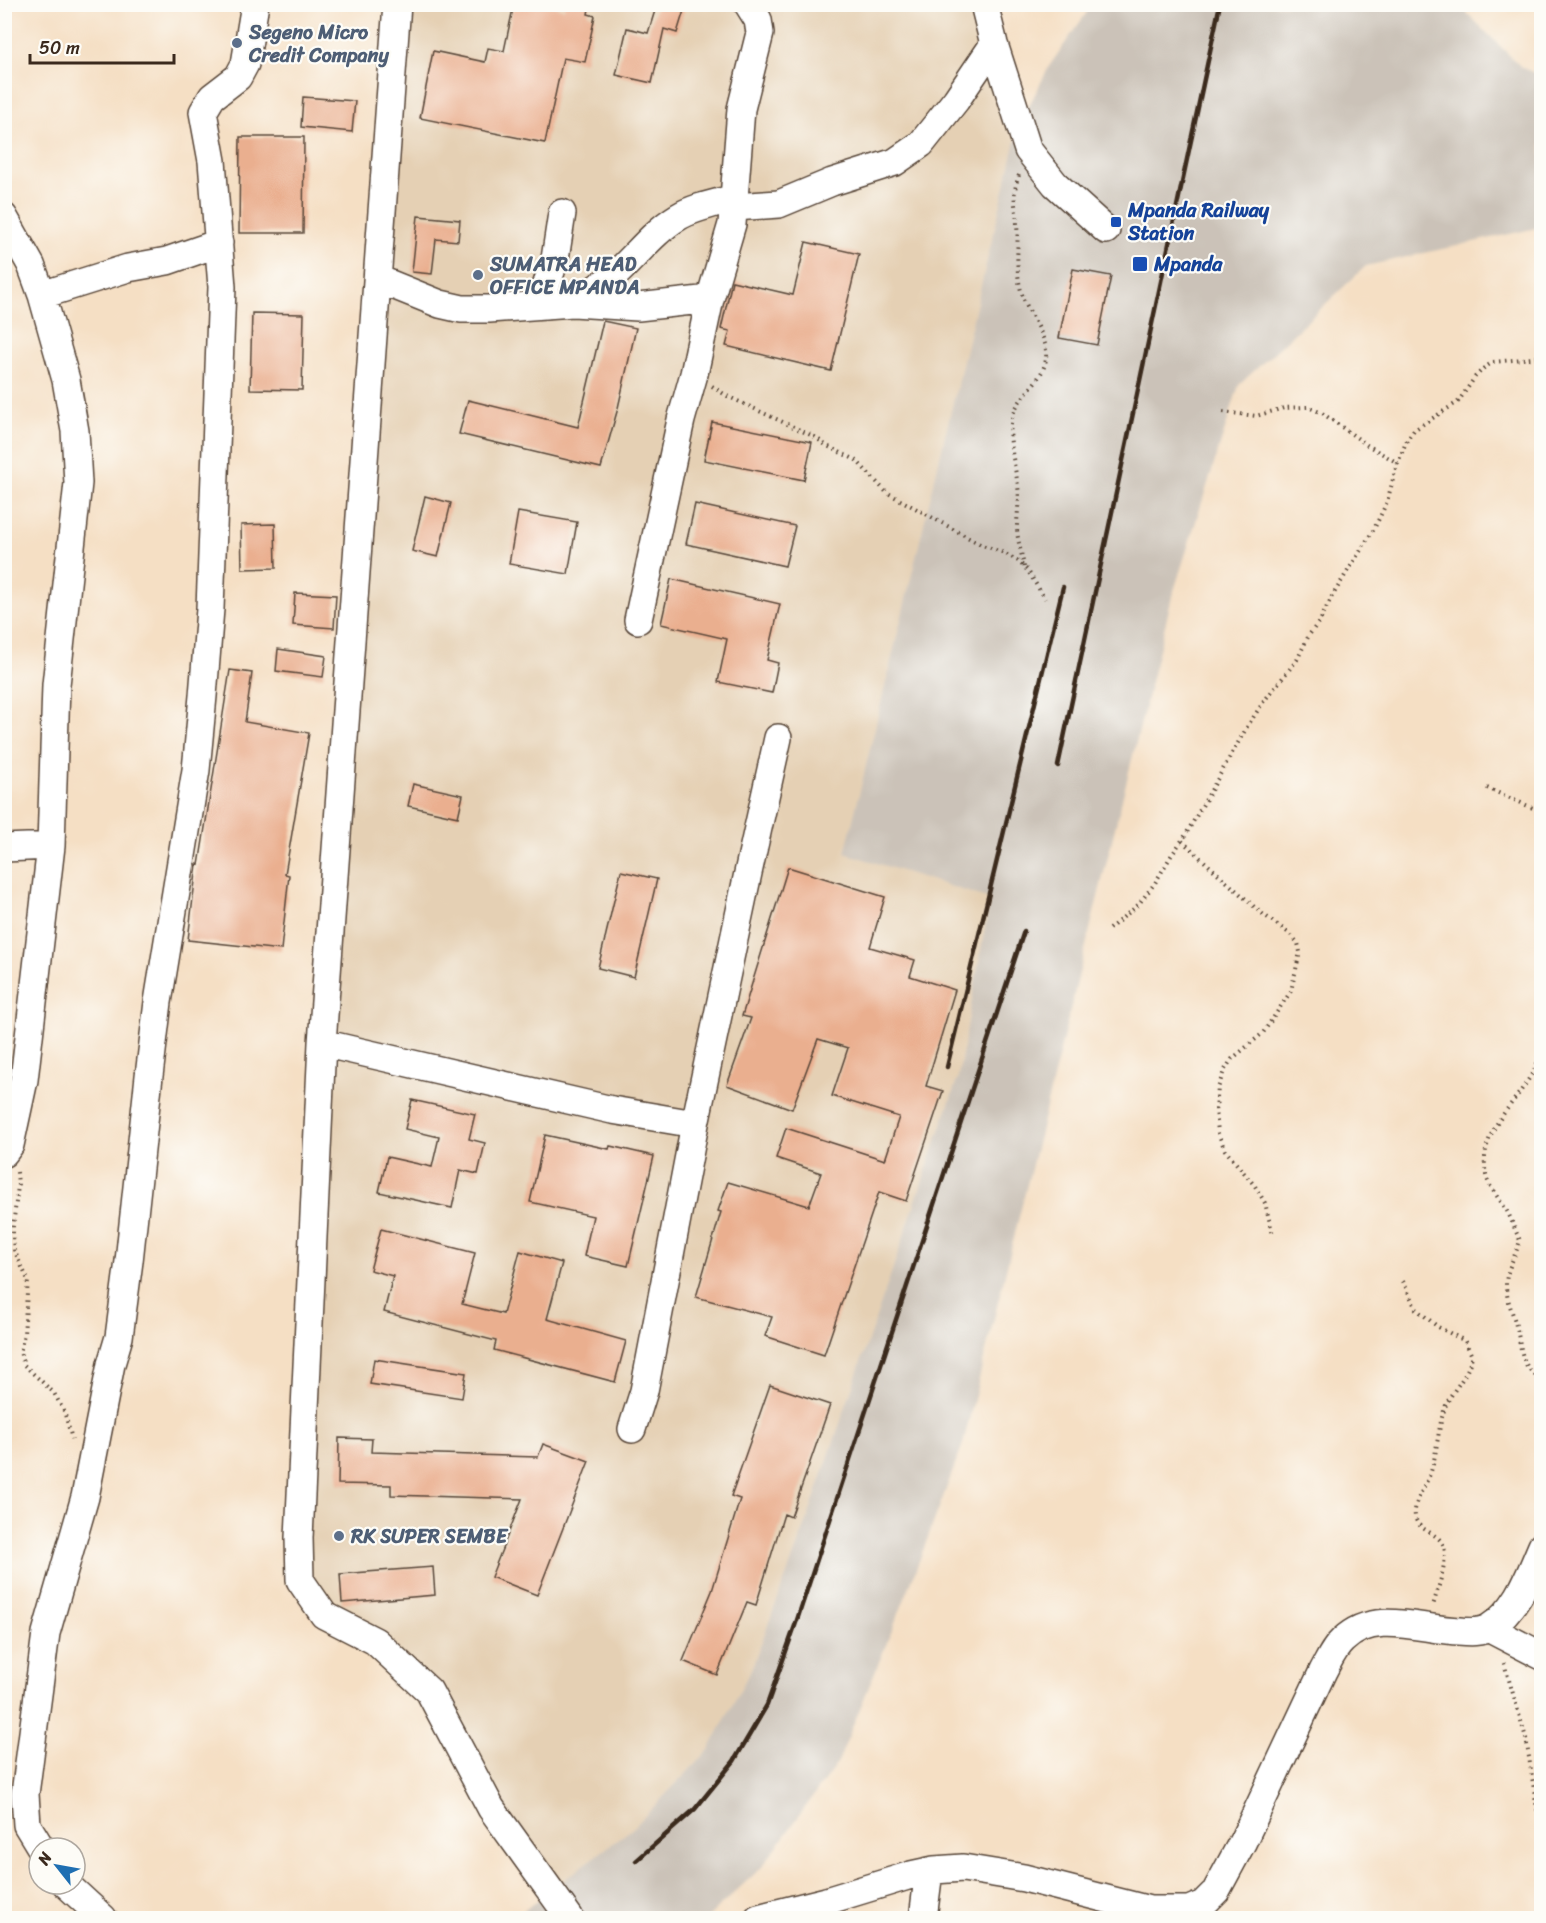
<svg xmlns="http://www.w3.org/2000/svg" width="1546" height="1923" viewBox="0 0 1546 1923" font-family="Sriracha,sans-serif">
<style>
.built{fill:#e5d0b4}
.industrial{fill:#cbc2b8}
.building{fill:#eaaf8f}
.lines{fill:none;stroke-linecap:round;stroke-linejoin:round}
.minor-casing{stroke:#574537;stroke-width:30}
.path{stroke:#574537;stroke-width:4;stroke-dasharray:1.5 4.5;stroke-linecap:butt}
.minor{stroke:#fff;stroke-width:27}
.rail{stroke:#3b2a1e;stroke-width:4.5}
.service-dot{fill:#5c6f8a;stroke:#fdfcf7;stroke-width:2}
.transit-dot{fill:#1a4fb4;stroke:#fdfcf7;stroke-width:2}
.labels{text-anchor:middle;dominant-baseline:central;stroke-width:4.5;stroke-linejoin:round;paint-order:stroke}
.service-label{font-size:20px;font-weight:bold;fill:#4e5e75;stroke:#fdfcf7;text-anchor:start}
.transit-label{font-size:20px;font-weight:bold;fill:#164399;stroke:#fdfcf7;text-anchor:start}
</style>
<rect width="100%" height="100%" fill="#fdfcf7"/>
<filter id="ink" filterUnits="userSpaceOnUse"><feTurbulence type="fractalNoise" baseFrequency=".0167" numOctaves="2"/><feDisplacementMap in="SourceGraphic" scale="12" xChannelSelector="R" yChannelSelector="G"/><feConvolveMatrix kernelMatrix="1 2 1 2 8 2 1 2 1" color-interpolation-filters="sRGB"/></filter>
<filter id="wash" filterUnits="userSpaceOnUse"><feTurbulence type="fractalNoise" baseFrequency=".008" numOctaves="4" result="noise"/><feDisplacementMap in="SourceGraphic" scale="24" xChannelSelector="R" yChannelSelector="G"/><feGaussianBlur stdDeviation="1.35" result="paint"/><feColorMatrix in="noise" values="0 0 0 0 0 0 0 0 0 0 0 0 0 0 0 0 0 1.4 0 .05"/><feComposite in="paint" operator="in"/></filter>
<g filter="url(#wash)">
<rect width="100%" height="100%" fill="#f5dfc4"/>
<path class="built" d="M 397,5 L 984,5 L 1020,123 L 845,853 L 990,898 L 958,1077 L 806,1523 L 753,1665 L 709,1750 L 633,1828 L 550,1892 L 428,1691 L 324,1615 L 299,1538 Z"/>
<path class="industrial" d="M 1092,5 L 1459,5 L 1521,67 L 1541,76 L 1541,227 L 1366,266 L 1239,385 L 1172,597 L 963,1444 L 904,1601 L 838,1762 L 762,1867 L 707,1918 L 514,1918 L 633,1828 L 709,1750 L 753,1665 L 806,1523 L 958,1077 L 990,899 L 845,853 L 1020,123 L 1050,65 Z"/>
<g id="blocks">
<path class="building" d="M 514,4 L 542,4 L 564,9 L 565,4 L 590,4 L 588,14 L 595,16 L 585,62 L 563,58 L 545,143 L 420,118 L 433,51 L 485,62 L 488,48 L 504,51 Z
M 657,4 L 686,4 L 677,33 L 664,29 L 652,83 L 616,75 L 627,28 L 648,33 Z
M 303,97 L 355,101 L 352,132 L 301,127 Z
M 240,137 L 304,137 L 303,233 L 239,233 Z
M 418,216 L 460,220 L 458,241 L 436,239 L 432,274 L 412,272 Z
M 806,242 L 859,254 L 831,371 L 726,346 L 730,331 L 721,329 L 732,281 L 793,295 Z
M 1073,269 L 1111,276 L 1097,345 L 1059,338 Z
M 252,313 L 304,314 L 302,390 L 250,389 Z
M 603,321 L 636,328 L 618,408 L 601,468 L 459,434 L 468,400 L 578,427 Z
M 712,422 L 812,442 L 804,480 L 704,460 Z
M 425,496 L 451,503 L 438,557 L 412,551 Z
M 695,504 L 795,526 L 785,566 L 686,544 Z
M 518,512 L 577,522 L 568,574 L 509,564 Z
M 275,524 L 276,568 L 242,569 L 241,525 Z
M 671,579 L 780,604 L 767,660 L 778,663 L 772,693 L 718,682 L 727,639 L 661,624 Z
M 295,593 L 336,595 L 334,628 L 293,625 Z
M 278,649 L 326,656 L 323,677 L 276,671 Z
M 230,670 L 252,673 L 245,722 L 309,733 L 285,874 L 289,875 L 281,950 L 188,940 L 197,864 L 199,865 Z
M 413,784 L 463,795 L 458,817 L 408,806 Z
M 788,867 L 885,897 L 870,947 L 915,960 L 910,976 L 955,990 L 926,1086 L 943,1091 L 906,1201 L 879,1192 L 824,1355 L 765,1336 L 772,1317 L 696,1297 L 721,1212 L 718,1211 L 728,1182 L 809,1206 L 821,1173 L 776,1158 L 786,1128 L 885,1160 L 899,1117 L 832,1096 L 848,1048 L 818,1039 L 792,1109 L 727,1085 L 751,1018 L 742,1016 Z
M 621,871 L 657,879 L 634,977 L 598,968 Z
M 412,1100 L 475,1114 L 469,1139 L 485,1143 L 478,1174 L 460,1170 L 452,1208 L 379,1192 L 387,1157 L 432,1167 L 439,1137 L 405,1129 Z
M 545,1135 L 609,1149 L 610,1146 L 654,1156 L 628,1266 L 584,1256 L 593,1216 L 530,1202 Z
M 381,1229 L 475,1253 L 462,1304 L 503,1314 L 520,1251 L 562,1263 L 547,1319 L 626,1341 L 615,1382 L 494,1350 L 496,1341 L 384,1312 L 393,1276 L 370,1270 Z
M 374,1359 L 466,1373 L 462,1398 L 370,1384 Z
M 770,1385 L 830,1405 L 791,1517 L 784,1514 L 756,1605 L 747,1602 L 717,1675 L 683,1661 L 712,1591 L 740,1499 L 731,1496 Z
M 339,1438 L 372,1439 L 371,1452 L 538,1457 L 543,1444 L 589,1461 L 537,1595 L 491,1577 L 522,1499 L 391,1495 L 391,1485 L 338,1484 Z
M 433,1567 L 435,1595 L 342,1603 L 340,1574 Z"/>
</g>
</g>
<g filter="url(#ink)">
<use href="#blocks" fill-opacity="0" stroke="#574537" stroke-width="1.5"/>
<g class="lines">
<g class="minor-casing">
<path id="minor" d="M 397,4 L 322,1043 L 299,1538 L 300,1580 L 324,1615 L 375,1641 L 429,1691 L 491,1808 L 570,1918
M 984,4 L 994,44 L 1028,150 L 1055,184 L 1106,230
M 734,207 L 779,204 L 832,182 L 895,162 L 921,144 L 956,100 L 994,44
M 4,217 L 31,265 L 42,295 L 66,380 L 75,431 L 78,483 L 56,685 L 51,846 L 24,1080 L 10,1145 L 4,1153
M 378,279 L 440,304 L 462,309 L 489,309 L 573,303 L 638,307 L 710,299
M 42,295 L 128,268 L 167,261 L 219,243
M 573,303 C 589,293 605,284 619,271 C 638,253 655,231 678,217 C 694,207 717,203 735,198
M 540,305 L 555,259 L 562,213
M 638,620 L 681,420 L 694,374 L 710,299 L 732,224 L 741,109 L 760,33 L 758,20 L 748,4
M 4,848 L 51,846
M 322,1043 L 612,1110 L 695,1124
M 632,1429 L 644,1391 L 695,1124 L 748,873 L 778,738
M 1488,1628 L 1542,1656
M 41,1848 L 27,1825 L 25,1794 L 46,1633 L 85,1497 L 111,1364 L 119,1337 L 129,1261 L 149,1076 L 158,1002 L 196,770 L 203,696 L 210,609 L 222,287 L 212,161 L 203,112 L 212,97 L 238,77 L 245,64 L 255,4
M 66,1884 L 103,1918
M 758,1918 L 826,1901 L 911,1875 L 934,1870 L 963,1868 L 1024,1878 L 1150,1910 L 1189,1910 L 1203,1904 L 1216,1891 L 1243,1841 L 1323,1671 C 1329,1660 1334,1648 1343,1640 C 1375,1609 1421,1630 1459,1631 C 1469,1632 1481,1633 1490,1627 C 1518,1609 1529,1576 1542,1546
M 923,1918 L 929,1871"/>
</g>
<path class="path" d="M 1019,175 C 1011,198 1016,203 1017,224 C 1019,249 1014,272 1023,297 C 1029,314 1045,333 1046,351 C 1049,379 1018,393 1012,418 C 1007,440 1015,464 1018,486 C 1020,500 1017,513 1017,527 C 1017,540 1022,554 1024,567
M 712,386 L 727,396 L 815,437 L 827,446 L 856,460 L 886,492 L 980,544 L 1004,553 L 1018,561 L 1028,571 L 1045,599
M 1223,412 L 1256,416 L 1284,408 L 1308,407 L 1322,413 L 1367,445 L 1398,463
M 1487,788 L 1542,812
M 1182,841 L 1260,912 L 1290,934 L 1298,943 L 1300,952 L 1291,991 L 1263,1033 L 1232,1059 L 1224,1071 L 1218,1088 L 1216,1109 L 1218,1133 L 1225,1150 L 1255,1186 L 1265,1203 L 1273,1235
M 1109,929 L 1138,905 L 1155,883 L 1171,856 L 1185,836 L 1247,727 L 1264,701 L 1297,660 L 1309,635 L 1321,619 L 1331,598 L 1374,529 L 1387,502 L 1396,468 L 1406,442 L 1414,430 L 1458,402 L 1475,377 L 1484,368 L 1493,362 L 1542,357
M 1542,1052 C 1538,1060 1535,1070 1530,1077 C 1511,1109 1478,1133 1486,1175 C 1489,1188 1500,1199 1507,1211 C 1512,1220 1515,1231 1520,1240 C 1516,1256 1506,1269 1506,1285 C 1506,1299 1513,1312 1516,1326 C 1520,1339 1520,1354 1527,1366 C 1531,1372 1536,1375 1542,1378
M 17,1172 L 18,1186 L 13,1226 L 13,1240 L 14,1250 L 28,1280 L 24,1334 L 20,1352 L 24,1365 L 54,1393 L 64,1411 L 72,1439
M 1403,1281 L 1416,1309 L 1438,1327 L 1465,1341 L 1472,1356 C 1467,1378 1455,1386 1446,1405 C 1438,1425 1438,1447 1432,1468 C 1428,1483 1417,1495 1415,1510 C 1412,1532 1439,1530 1444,1547 C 1448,1561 1437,1591 1433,1606
M 1504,1663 L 1526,1738 L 1542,1841"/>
<use href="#minor" class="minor"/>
<path class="rail" d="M 1058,766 L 1220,4
M 947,1067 L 1063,587
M 636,1861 L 695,1809 L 734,1761 L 767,1705 L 797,1620 L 1024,931"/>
</g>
</g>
<g class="service-dot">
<circle cx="237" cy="43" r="6"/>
<circle cx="478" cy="275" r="6"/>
<circle cx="339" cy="1536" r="6"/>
</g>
<g class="transit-dot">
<rect x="1110" y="216" width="12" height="12" rx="3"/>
<rect x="1132" y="256" width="16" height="16" rx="3"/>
</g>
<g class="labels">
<g class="service-label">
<text x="249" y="32">Segeno Micro<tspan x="249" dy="23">Credit Company</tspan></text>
<text x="490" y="264">SUMATRA HEAD<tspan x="490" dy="23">OFFICE MPANDA</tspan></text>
<text x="351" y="1536">RK SUPER SEMBE</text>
</g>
<g class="transit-label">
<text x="1128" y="210">Mpanda Railway<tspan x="1128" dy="23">Station</tspan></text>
<text x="1154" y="264">Mpanda</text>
</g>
</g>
<rect width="1546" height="1923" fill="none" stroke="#fdfcf7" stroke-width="24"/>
<g transform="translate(57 1866) rotate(301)"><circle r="28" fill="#fdfcf7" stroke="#afa8a0" stroke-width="1.5"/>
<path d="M0-4.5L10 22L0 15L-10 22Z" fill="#1f6fb2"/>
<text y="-9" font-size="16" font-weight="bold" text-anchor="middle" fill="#3b2a1e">N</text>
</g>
<path d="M30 54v9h144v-9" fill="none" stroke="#3b2a1e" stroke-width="3"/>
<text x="39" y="54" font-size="18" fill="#3b2a1e" stroke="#fdfcf7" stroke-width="4.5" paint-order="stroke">50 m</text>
</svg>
